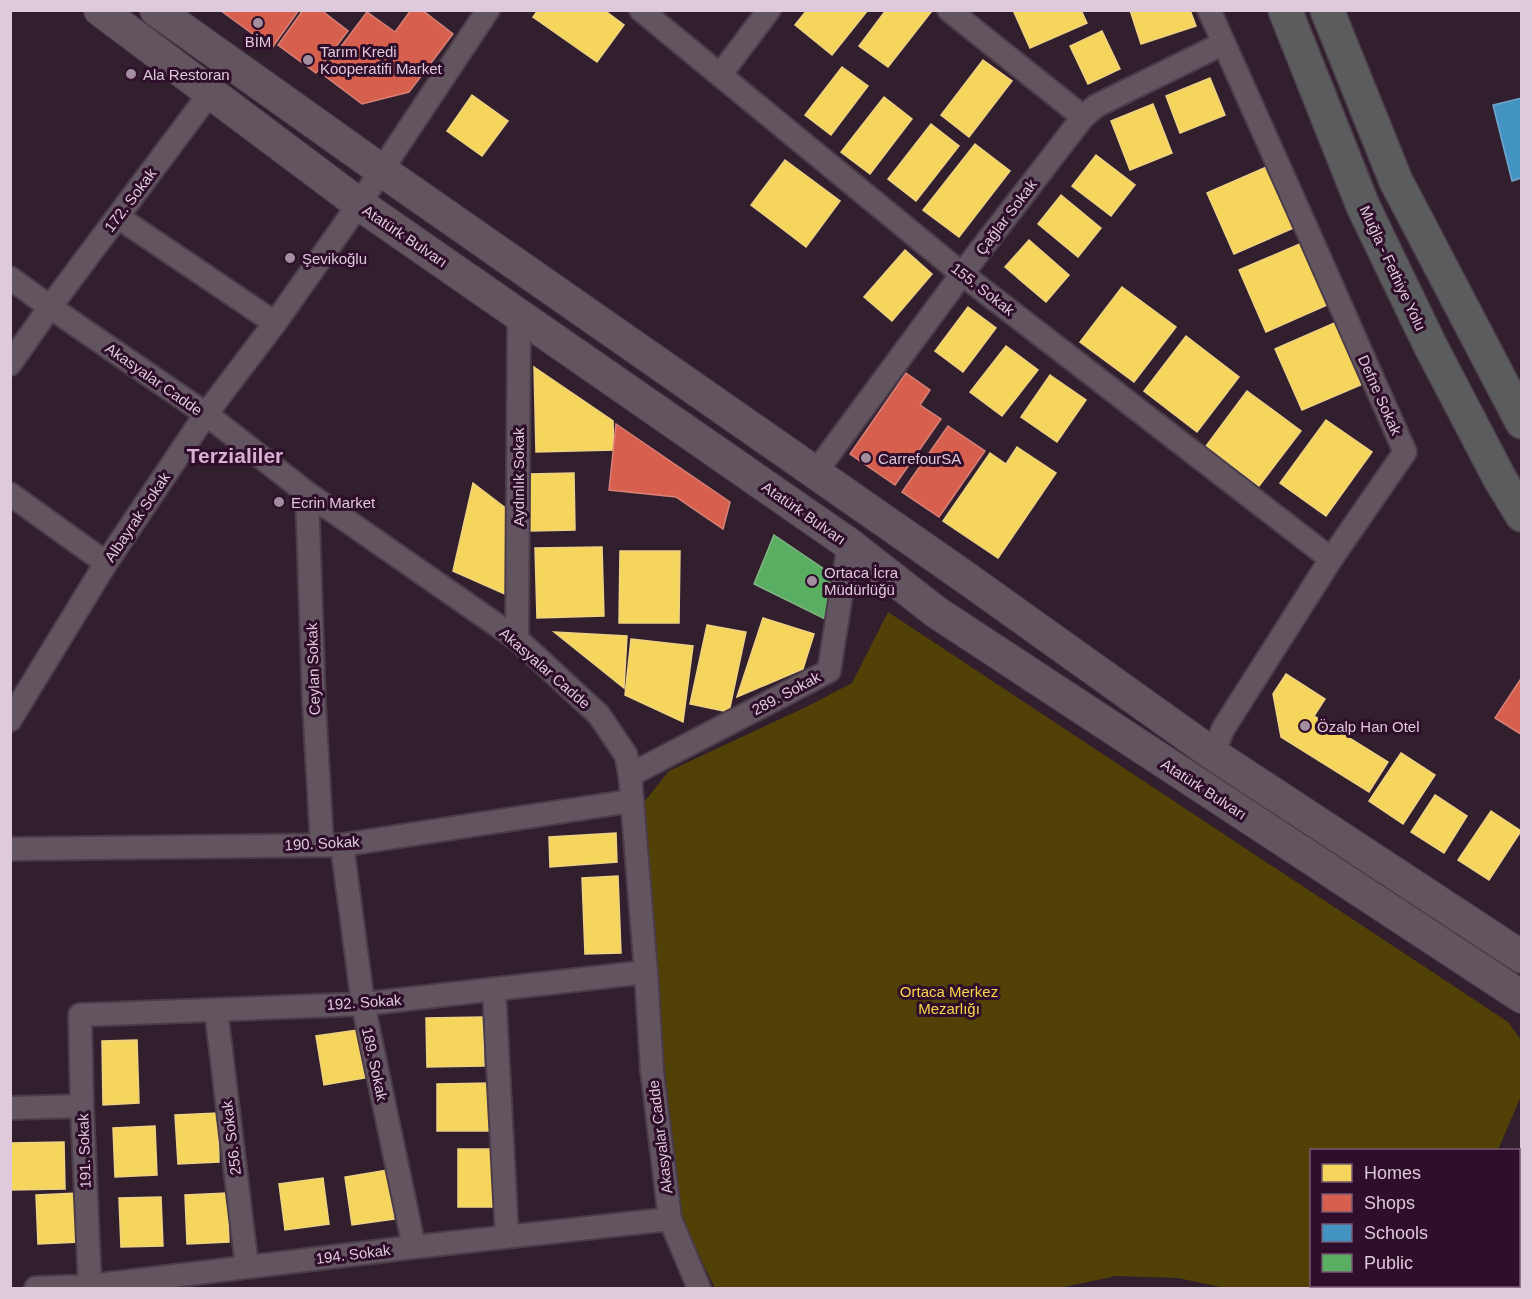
<svg xmlns="http://www.w3.org/2000/svg" width="1532" height="1299" viewBox="0 0 1532 1299" font-family="Helvetica,sans-serif">
<style>
.green{fill:#524106}
.homes{fill:#f6d55c;stroke:#efd282;stroke-width:1.5}
.shops{fill:#d6604d;stroke:#d98078;stroke-width:1.5}
.schools{fill:#4393c3;stroke:#72a4ca;stroke-width:1.5}
.public{fill:#5aae61;stroke:#82b686;stroke-width:1.5}
.lines{fill:none;stroke-linecap:round;stroke-linejoin:round}
.minor-casing{stroke:#4c3c49;stroke-width:26}
.secondary-casing{stroke:#4c3c49;stroke-width:34}
.trunk-casing{stroke:#4c3c49;stroke-width:36}
.minor{stroke:#625560;stroke-width:22}
.secondary{stroke:#625560;stroke-width:32}
.trunk{stroke:#5b5c5e;stroke-width:33}
.poi-dot{fill:#a28e9e;stroke:#2e0e2a;stroke-width:2}
.labels{text-anchor:middle;dominant-baseline:central;stroke-width:6;stroke-linejoin:round;paint-order:stroke}
.poi-label{font-size:15px;fill:#dfcadb;stroke:#2e0e2a;text-anchor:start}
.street-label{font-size:15px;fill:#dfcadb;stroke:#2e0e2a}
.park-label{font-size:15px;fill:#fcd54d;stroke:#2e0e2a}
.district-label{font-size:21px;font-weight:bold;fill:#d9b0d1;stroke:#2e0e2a}
</style>
<rect width="100%" height="100%" fill="#311f2e"/>
<path class="green" d="M 888,612 L 1508,1022 L 1521,1040 L 1521,1096 L 1498,1150 L 1312,1150 L 1312,1286 L 1440,1286 L 1438,1288 L 1225,1288 L 1178,1278 L 1116,1276 L 1059,1288 L 715,1288 L 682,1221 L 644,882 L 632,817 L 669,771 L 808,706 L 852,683 Z"/>
<path class="homes" d="M 538,10 L 604,10 L 624,25 L 597,62 L 533,17 Z
M 807,10 L 868,10 L 832,55 L 795,25 Z
M 886,10 L 929,10 L 931,12 L 888,67 L 859,46 Z
M 1013,10 L 1081,10 L 1087,23 L 1030,48 Z
M 1130,10 L 1190,10 L 1196,26 L 1141,44 Z
M 1102,31 L 1120,69 L 1088,84 L 1070,46 Z
M 983,60 L 1012,81 L 969,137 L 941,115 Z
M 842,67 L 868,86 L 831,135 L 805,115 Z
M 1210,78 L 1225,115 L 1180,133 L 1166,96 Z
M 472,95 L 508,121 L 482,156 L 447,131 Z
M 884,97 L 912,119 L 870,174 L 841,152 Z
M 1153,104 L 1172,153 L 1130,170 L 1111,121 Z
M 931,124 L 959,146 L 916,201 L 888,179 Z
M 975,144 L 1010,171 L 959,237 L 923,210 Z
M 1096,155 L 1135,185 L 1111,216 L 1072,186 Z
M 785,160 L 840,201 L 806,247 L 751,205 Z
M 1271,165 L 1298,226 L 1234,254 L 1207,193 Z
M 1061,195 L 1101,228 L 1078,257 L 1038,224 Z
M 1029,240 L 1069,275 L 1046,302 L 1005,267 Z
M 1302,243 L 1329,304 L 1266,332 L 1239,270 Z
M 905,250 L 932,274 L 892,321 L 864,297 Z
M 1122,287 L 1176,327 L 1134,382 L 1080,342 Z
M 968,307 L 996,328 L 963,372 L 935,351 Z
M 1339,321 L 1365,383 L 1302,410 L 1275,349 Z
M 1186,336 L 1239,377 L 1197,432 L 1144,391 Z
M 1006,346 L 1038,370 L 1002,416 L 970,392 Z
M 534,367 L 613,421 L 614,450 L 536,452 Z
M 1050,375 L 1086,400 L 1057,442 L 1021,417 Z
M 1247,391 L 1301,431 L 1259,486 L 1206,446 Z
M 1326,420 L 1372,452 L 1326,516 L 1280,483 Z
M 1017,447 L 1056,473 L 998,558 L 943,521 L 990,453 L 1006,464 Z
M 574,473 L 575,530 L 530,531 L 529,474 Z
M 473,483 L 507,509 L 505,594 L 453,571 Z
M 602,547 L 604,616 L 537,618 L 535,548 Z
M 620,551 L 680,551 L 679,623 L 619,623 Z
M 763,618 L 814,634 L 803,669 L 737,697 Z
M 707,625 L 746,632 L 729,712 L 690,704 Z
M 554,632 L 627,636 L 624,688 Z
M 631,639 L 693,646 L 683,722 L 625,695 Z
M 1286,674 L 1325,699 L 1314,716 L 1388,762 L 1369,792 L 1281,737 L 1273,694 Z
M 1401,753 L 1435,775 L 1403,824 L 1369,801 Z
M 1435,795 L 1467,816 L 1444,853 L 1411,832 Z
M 1491,811 L 1521,831 L 1489,880 L 1458,860 Z
M 616,833 L 617,862 L 550,867 L 549,837 Z
M 618,876 L 621,953 L 585,954 L 582,878 Z
M 483,1017 L 484,1066 L 427,1067 L 426,1018 Z
M 357,1030 L 365,1078 L 324,1085 L 316,1036 Z
M 137,1040 L 139,1103 L 103,1105 L 102,1041 Z
M 492,1083 L 492,1131 L 437,1131 L 437,1084 Z
M 218,1113 L 219,1162 L 178,1164 L 175,1115 Z
M 155,1126 L 157,1175 L 115,1177 L 113,1128 Z
M 64,1142 L 65,1189 L 10,1190 L 10,1143 Z
M 458,1149 L 493,1149 L 493,1207 L 458,1207 Z
M 387,1170 L 394,1219 L 352,1225 L 345,1177 Z
M 323,1178 L 329,1224 L 285,1230 L 279,1184 Z
M 78,1193 L 80,1242 L 38,1244 L 36,1195 Z
M 227,1193 L 229,1242 L 187,1244 L 185,1195 Z
M 161,1197 L 163,1246 L 121,1247 L 119,1198 Z"/>
<path class="shops" d="M 220,10 L 299,10 L 272,48 Z
M 303,10 L 321,10 L 348,31 L 316,73 L 278,45 Z
M 411,10 L 422,10 L 453,34 L 409,92 L 362,104 L 321,73 L 367,12 L 395,32 Z
M 906,373 L 930,390 L 920,405 L 941,419 L 895,485 L 850,454 Z
M 616,424 L 730,502 L 723,529 L 676,497 L 609,490 Z
M 948,426 L 985,451 L 939,517 L 902,492 Z
M 1522,677 L 1522,735 L 1495,718 Z"/>
<path class="schools" d="M 1522,98 L 1522,178 L 1512,181 L 1493,105 Z"/>
<path class="public" d="M 774,535 L 833,575 L 825,619 L 754,584 Z"/>
<g class="lines">
<g class="minor-casing">
<path id="minor" d="M 641,10 L 962,274 L 1331,559
M 949,10 L 1083,117
M 1209,10 L 1309,234 L 1405,452 L 1331,559 L 1223,729 L 1213,754
M 720,75 L 769,10
M 118,217 L 275,323
M 10,278 L 50,307 L 206,414 L 307,493 L 517,639 L 599,715 L 626,755 L 630,775 L 646,972 L 652,1071 L 670,1219 L 699,1288
M 10,364 L 50,307 L 210,93
M 815,473 L 962,274 L 1083,117 L 1096,106 L 1222,44
M 307,493 L 314,703 L 322,845
M 10,494 L 106,563
M 517,639 L 519,314
M 10,720 L 106,563 L 206,414 L 275,323 L 359,204 L 488,10
M 630,775 L 829,671 L 849,544
M 342,845 L 363,1004 L 414,1247
M 10,849 L 342,845 L 631,801
M 494,989 L 507,1236
M 216,1010 L 247,1267
M 10,1108 L 82,1106
M 90,1286 L 82,1106 L 80,1015 L 363,1004 L 646,972
M 36,1288 L 90,1286 L 414,1247 L 670,1219"/>
</g>
<g class="secondary-casing">
<path id="secondary" d="M 100,10 L 359,204 L 849,544 L 936,612 L 1522,997
M 156,10 L 381,170 L 962,575 L 1213,754 L 1522,957"/>
</g>
<g class="trunk-casing">
<path id="trunk" d="M 1285,10 L 1363,206 L 1430,345 L 1500,479 L 1522,515
M 1327,10 L 1396,181 L 1522,422"/>
</g>
<use href="#minor" class="minor"/>
<use href="#secondary" class="secondary"/>
<use href="#trunk" class="trunk"/>
</g>
<g class="poi-dot">
<circle cx="258" cy="23" r="6"/>
<circle cx="308" cy="60" r="6"/>
<circle cx="131" cy="74" r="6"/>
<circle cx="290" cy="258" r="6"/>
<circle cx="866" cy="458" r="6"/>
<circle cx="279" cy="502" r="6"/>
<circle cx="812" cy="581" r="6"/>
<circle cx="1305" cy="726" r="6"/>
</g>
<g class="labels">
<g class="poi-label">
<text x="258" y="41" text-anchor="middle">BİM</text>
<text x="320" y="51">Tarım Kredi<tspan x="320" dy="17">Kooperatifi Market</tspan></text>
<text x="143" y="74">Ala Restoran</text>
<text x="302" y="258">Şevikoğlu</text>
<text x="878" y="458">CarrefourSA</text>
<text x="291" y="502">Ecrin Market</text>
<text x="824" y="572">Ortaca İcra<tspan x="824" dy="17">Müdürlüğü</tspan></text>
<text x="1317" y="726">Özalp Han Otel</text>
</g>
<g class="street-label">
<text transform="translate(130 200) rotate(-53)">172. Sokak</text>
<text transform="translate(1006 217) rotate(-53)">Çağlar Sokak</text>
<text transform="translate(405 236) rotate(34)">Atatürk Bulvarı</text>
<text transform="translate(1393 268) rotate(65)">Muğla - Fethiye Yolu</text>
<text transform="translate(983 289) rotate(38)">155. Sokak</text>
<text transform="translate(154 379) rotate(35)">Akasyalar Cadde</text>
<text transform="translate(1380 395) rotate(66)">Defne Sokak</text>
<text transform="translate(518 477) rotate(-90)">Aydınlık Sokak</text>
<text transform="translate(804 513) rotate(35)">Atatürk Bulvarı</text>
<text transform="translate(137 517) rotate(-56)">Albayrak Sokak</text>
<text transform="translate(545 668) rotate(41)">Akasyalar Cadde</text>
<text transform="translate(313 669) rotate(-92)">Ceylan Sokak</text>
<text transform="translate(786 693) rotate(-28)">289. Sokak</text>
<text transform="translate(1204 789) rotate(33)">Atatürk Bulvarı</text>
<text transform="translate(322 843) rotate(-3)">190. Sokak</text>
<text transform="translate(364 1002) rotate(-4)">192. Sokak</text>
<text transform="translate(375 1064) rotate(78)">189. Sokak</text>
<text transform="translate(660 1137) rotate(-97)">Akasyalar Cadde</text>
<text transform="translate(231 1138) rotate(-97)">256. Sokak</text>
<text transform="translate(84 1151) rotate(-92)">191. Sokak</text>
<text transform="translate(353 1254) rotate(-7)">194. Sokak</text>
</g>
<g class="park-label">
<text x="949" y="991">Ortaca Merkez<tspan x="949" dy="17">Mezarlığı</tspan></text>
</g>
<g class="district-label">
<text x="235" y="455">Terzialiler</text>
</g>
</g>
<rect width="1532" height="1299" fill="none" stroke="#dfcadb" stroke-width="24"/>
<rect x="1310" y="1149" width="210" height="138" fill="#2e0e2a" stroke="#755971" stroke-width="1.5"/>
<rect x="1322" y="1164" width="30" height="18" fill="#f6d55c" stroke="#755971" stroke-width="1.5"/>
<text x="1364" y="1179" font-size="18" fill="#dfcadb">Homes</text>
<rect x="1322" y="1194" width="30" height="18" fill="#d6604d" stroke="#755971" stroke-width="1.5"/>
<text x="1364" y="1209" font-size="18" fill="#dfcadb">Shops</text>
<rect x="1322" y="1224" width="30" height="18" fill="#4393c3" stroke="#755971" stroke-width="1.5"/>
<text x="1364" y="1239" font-size="18" fill="#dfcadb">Schools</text>
<rect x="1322" y="1254" width="30" height="18" fill="#5aae61" stroke="#755971" stroke-width="1.5"/>
<text x="1364" y="1269" font-size="18" fill="#dfcadb">Public</text>
</svg>
